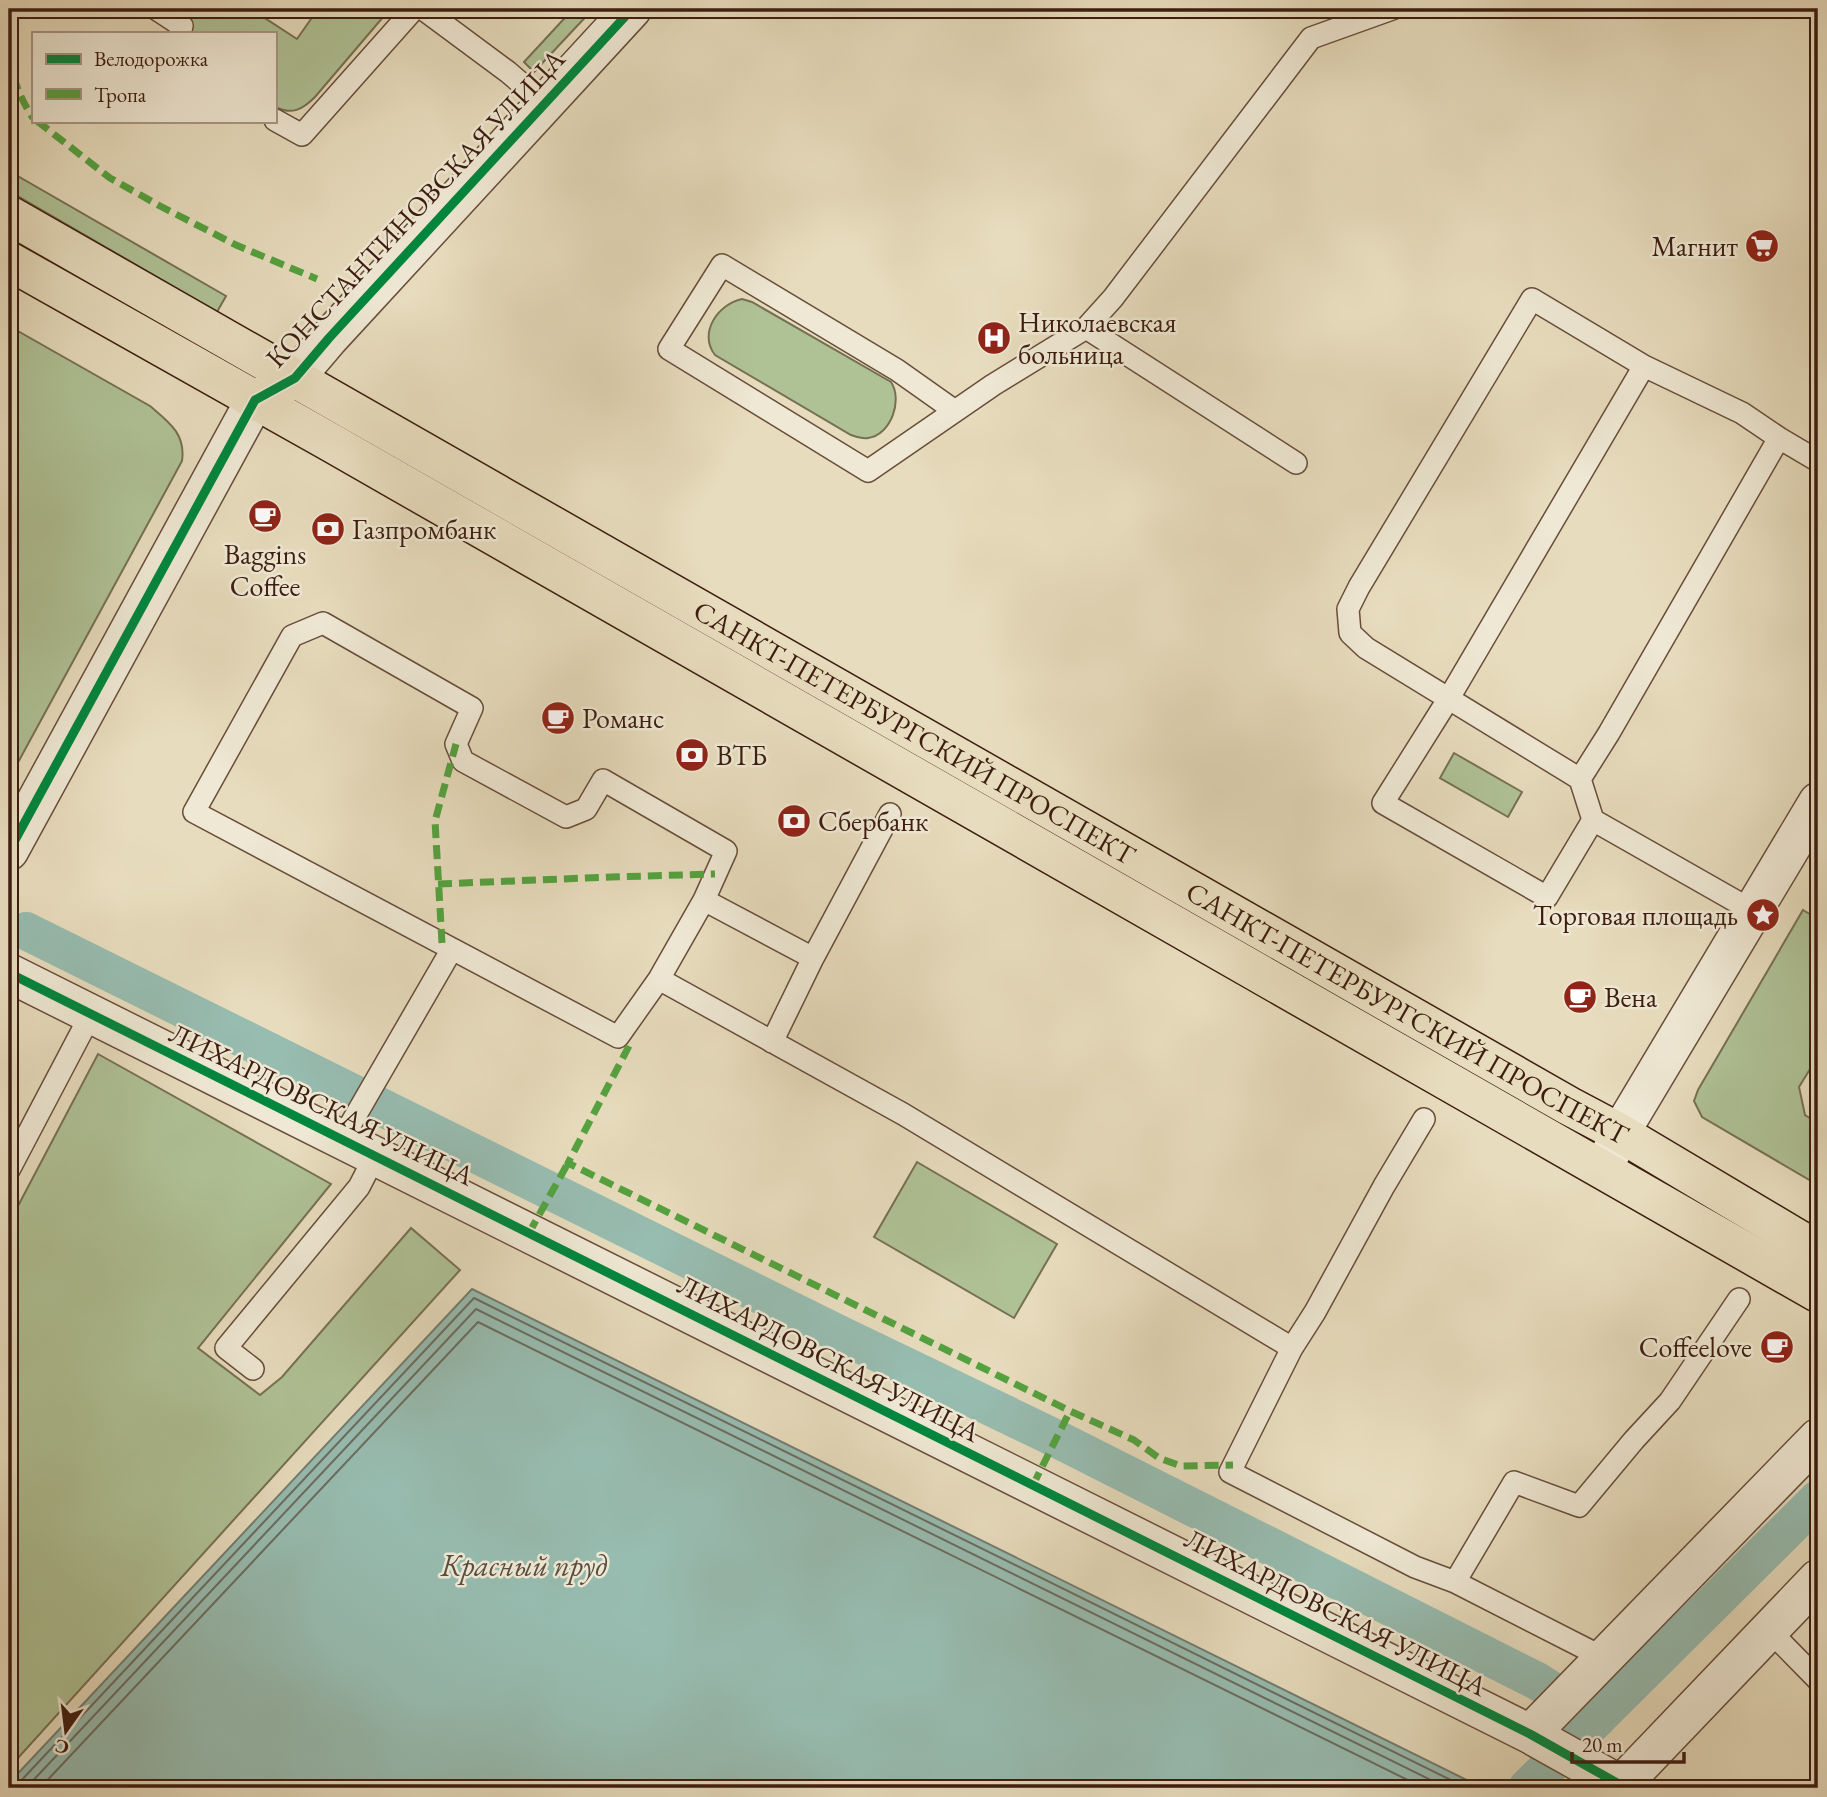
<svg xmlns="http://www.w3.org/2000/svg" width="1827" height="1797" viewBox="0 0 1827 1797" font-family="'EB Garamond',serif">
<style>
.green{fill:#afc296;stroke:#767053;stroke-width:2}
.water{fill:#97bcb0;stroke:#737c70;stroke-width:2}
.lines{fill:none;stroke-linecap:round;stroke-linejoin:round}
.shore{stroke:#6a6c60;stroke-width:2}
.canal{stroke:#97bcb0;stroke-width:38}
.lane-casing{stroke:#684d3b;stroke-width:24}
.street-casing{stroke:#684d3b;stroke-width:41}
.primary-casing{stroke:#3d1d10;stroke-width:41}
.lane{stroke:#efe8d4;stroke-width:21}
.street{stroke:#efe8d4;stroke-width:38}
.primary{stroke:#e7dcbd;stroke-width:38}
.quiet{stroke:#54a23f;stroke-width:7;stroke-dasharray:14 7;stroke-linecap:butt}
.cycleway-casing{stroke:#efe8d4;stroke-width:13}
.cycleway{stroke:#00873e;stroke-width:9}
.labels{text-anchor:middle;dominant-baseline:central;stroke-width:5;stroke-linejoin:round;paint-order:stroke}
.street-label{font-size:28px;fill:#3d1d10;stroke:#efe8d4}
.poi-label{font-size:28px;fill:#3d1d10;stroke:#efe8d4;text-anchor:start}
.water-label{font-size:30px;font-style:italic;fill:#584d40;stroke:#efe8d4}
</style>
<rect width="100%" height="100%" fill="#e7dcbd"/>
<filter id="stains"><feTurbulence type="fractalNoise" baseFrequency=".00286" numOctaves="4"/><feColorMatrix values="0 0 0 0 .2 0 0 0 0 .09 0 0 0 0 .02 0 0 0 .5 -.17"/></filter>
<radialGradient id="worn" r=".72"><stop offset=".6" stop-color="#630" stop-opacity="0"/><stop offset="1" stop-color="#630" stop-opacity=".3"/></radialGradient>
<path class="green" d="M 201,9 L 251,9 L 297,39 L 318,9 L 390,9 L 315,97 C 302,110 292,115 275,107 L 275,33 L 183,33 L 191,17 Z
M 573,9 L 593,9 L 534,72 L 524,62 Z
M 9,171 L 226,296 L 217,312 L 9,191 Z
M 742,299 L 752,302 L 891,382 C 903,400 891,435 868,438 C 862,439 857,437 851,435 L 715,355 C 698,333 718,304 742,299 Z
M 9,326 L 150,406 C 169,422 186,434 182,461 L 9,779 Z
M 1454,753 L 1522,792 L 1508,817 L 1440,778 Z
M 1803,910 L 1818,919 L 1818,1060 L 1815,1061 L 1799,1087 L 1805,1115 L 1818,1123 L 1818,1185 L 1702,1117 L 1694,1101 L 1698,1090 Z
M 98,1054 L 331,1184 L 198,1348 L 260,1395 L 282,1377 L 411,1228 L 460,1270 L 9,1768 L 9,1223 Z
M 917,1162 L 1057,1244 L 1014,1318 L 874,1237 Z"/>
<path class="water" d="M 472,1289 L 1483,1788 L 9,1788 L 9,1783 Z"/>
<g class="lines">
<path class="shore" d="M 9,1787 L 17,1785 L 474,1298 L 1467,1788
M 26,1788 L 476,1309 L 1447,1788
M 40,1788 L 478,1322 L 1424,1788"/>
<path class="canal" d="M 26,931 L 843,1336 L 1055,1438 L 1537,1681 L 1597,1719
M 1527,1788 L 1818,1499"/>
<g class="lane-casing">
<path id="lane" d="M 156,9 L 182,26 L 180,33
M 423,9 L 508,72 L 545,104
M 275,120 L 302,135 L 414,9
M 1086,328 L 1296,463
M 1644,366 L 1532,299 L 1359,587 L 1348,609 L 1350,633 L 1366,648 L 1580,779 L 1593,820 L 1753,911
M 955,411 L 897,370 L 722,265 L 669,349 L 868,471 L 993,385 L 1086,328 L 1113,298 L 1311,38 L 1392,9
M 323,623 L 472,708 L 456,744 L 463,761 L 566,817 L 586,809 L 603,780 L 726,851 L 704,900 L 659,979 L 618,1037 L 194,812 L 292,636 Z
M 1580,779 L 1609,733 L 1779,438
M 1593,820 L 1547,897 L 1383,803 L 1449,698 L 1644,366 L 1742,413 L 1779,438 L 1818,461
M 704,900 L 813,958
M 659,979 L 903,1114 L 1292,1348 L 1230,1472 L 1415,1567 L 1455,1582 L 1604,1658
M 772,1042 L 813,958 L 890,814
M 342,1139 L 452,949
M 9,1170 L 91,1014
M 1292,1348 L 1315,1312 L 1384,1186 L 1424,1119
M 253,1369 L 226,1348 L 359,1187 L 375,1156
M 1455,1582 L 1514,1482 L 1579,1506 L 1634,1440 L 1670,1401 L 1739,1299
M 1769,1630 L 1818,1680"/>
</g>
<g class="street-casing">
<path id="street" d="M 9,851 L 255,400 L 295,378 L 329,338 L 632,9
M 9,973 L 1530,1734 L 1626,1788
M 1607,1161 L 1620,1133 L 1818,802
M 1530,1734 L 1818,1438
M 1621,1785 L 1818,1579"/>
</g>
<g class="primary-casing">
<g id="primary">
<path id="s1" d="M 9,215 L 1569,1106 L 1620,1133 L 1818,1251"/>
<path d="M 9,261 L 330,442 L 1818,1293"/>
</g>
</g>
<use href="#lane" class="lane"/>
<use href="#street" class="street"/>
<use href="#primary" class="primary"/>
<path class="quiet" d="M 9,56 C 13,80 20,98 33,118
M 37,121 L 110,178 L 160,206 L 236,245 L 317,279
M 438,884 L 611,877 L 715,874
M 442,943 L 435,821 L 456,744
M 629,1046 L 568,1163 L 1070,1411 L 1134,1440 L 1159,1458 L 1181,1466 L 1233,1465
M 529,1233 L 568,1163
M 1033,1485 L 1070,1411"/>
<g class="cycleway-casing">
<path id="cycleway" d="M 9,851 L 255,400 L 295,378 L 329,338 L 632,9
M 9,973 L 1530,1734 L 1626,1788"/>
</g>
<use href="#cycleway" class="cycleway"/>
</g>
<defs>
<g id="supermarket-disc" transform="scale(1.75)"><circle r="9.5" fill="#8f2418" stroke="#efe8d4"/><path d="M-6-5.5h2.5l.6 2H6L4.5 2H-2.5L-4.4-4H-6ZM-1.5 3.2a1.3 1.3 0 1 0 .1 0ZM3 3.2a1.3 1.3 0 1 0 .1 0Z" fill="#fff"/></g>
<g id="hospital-disc" transform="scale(1.75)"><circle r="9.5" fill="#8f2418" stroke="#efe8d4"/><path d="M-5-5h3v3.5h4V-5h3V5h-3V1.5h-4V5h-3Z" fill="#fff"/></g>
<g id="cafe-disc" transform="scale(1.75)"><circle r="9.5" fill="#8f2418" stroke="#efe8d4"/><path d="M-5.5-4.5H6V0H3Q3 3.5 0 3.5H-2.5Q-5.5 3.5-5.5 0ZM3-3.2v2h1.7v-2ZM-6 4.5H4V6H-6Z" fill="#fff"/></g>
<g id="bank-disc" transform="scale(1.75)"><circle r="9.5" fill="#8f2418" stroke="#efe8d4"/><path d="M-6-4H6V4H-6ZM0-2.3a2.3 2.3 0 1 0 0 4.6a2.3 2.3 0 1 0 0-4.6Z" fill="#fff"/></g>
<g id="sight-disc" transform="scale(1.75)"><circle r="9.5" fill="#8f2418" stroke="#efe8d4"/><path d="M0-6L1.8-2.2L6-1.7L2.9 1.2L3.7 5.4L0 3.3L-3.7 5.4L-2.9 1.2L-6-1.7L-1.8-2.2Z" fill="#fff"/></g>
</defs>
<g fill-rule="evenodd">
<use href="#supermarket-disc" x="1762" y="246"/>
<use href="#hospital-disc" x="994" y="338"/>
<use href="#cafe-disc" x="265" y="516"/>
<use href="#bank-disc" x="328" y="529"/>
<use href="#cafe-disc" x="558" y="718"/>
<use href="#bank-disc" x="692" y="755"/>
<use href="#bank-disc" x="794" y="821"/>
<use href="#sight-disc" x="1763" y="915"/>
<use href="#cafe-disc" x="1580" y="997"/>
<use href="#cafe-disc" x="1777" y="1347"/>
</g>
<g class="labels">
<g class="street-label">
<text transform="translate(415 208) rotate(-47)">КОНСТАНТИНОВСКАЯ УЛИЦА</text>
<text stroke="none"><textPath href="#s1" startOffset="1043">САНКТ-ПЕТЕРБУРГСКИЙ ПРОСПЕКТ</textPath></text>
<text stroke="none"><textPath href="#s1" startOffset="1610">САНКТ-ПЕТЕРБУРГСКИЙ ПРОСПЕКТ</textPath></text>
<text transform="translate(322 1104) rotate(26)">ЛИХАРДОВСКАЯ УЛИЦА</text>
<text transform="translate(829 1358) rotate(27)">ЛИХАРДОВСКАЯ УЛИЦА</text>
<text transform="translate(1336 1612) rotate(27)">ЛИХАРДОВСКАЯ УЛИЦА</text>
</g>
<g class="poi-label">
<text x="1738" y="246" text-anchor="end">Магнит</text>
<text x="1018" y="322">Николаевская<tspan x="1018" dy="32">больница</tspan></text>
<text x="352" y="529">Газпромбанк</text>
<text x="265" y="554" text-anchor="middle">Baggins<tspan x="265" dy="32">Coffee</tspan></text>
<text x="582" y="718">Романс</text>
<text x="716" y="755">ВТБ</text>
<text x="818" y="821">Сбербанк</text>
<text x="1738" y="915" text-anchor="end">Торговая площадь</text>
<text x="1604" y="997">Вена</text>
<text x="1752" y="1347" text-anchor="end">Cоffeelove</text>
</g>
<g class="water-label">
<text x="524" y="1565">Красный пруд</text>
</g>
</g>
<rect width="1827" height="1797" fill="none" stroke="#e7dcbd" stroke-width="35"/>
<rect x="10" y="10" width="1806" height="1776" fill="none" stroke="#3d1d10" stroke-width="3.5"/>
<rect x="18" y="18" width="1792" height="1762" fill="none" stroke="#3d1d10" stroke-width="2"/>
<rect x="32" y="32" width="245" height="91" fill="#efe8d4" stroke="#a89786" stroke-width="2"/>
<rect x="46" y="54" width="35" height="10" fill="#00873e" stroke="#a89786" stroke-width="2"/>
<text x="94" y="66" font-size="21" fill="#3d1d10">Велодорожка</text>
<rect x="46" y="89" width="35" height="10" fill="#54a23f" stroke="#a89786" stroke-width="2"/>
<text x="94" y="102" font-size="21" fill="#3d1d10">Тропа</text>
<g transform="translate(66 1731) rotate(194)" stroke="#efe8d4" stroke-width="5" paint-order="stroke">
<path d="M0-5L12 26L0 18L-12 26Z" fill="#3d1d10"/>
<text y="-10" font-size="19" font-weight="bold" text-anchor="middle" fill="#3d1d10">С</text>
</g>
<path d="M1572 1752v10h112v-10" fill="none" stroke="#3d1d10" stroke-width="3.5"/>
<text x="1582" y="1752" font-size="21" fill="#3d1d10" stroke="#efe8d4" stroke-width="5" paint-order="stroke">20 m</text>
<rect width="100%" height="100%" filter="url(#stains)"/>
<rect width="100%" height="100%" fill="url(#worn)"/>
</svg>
